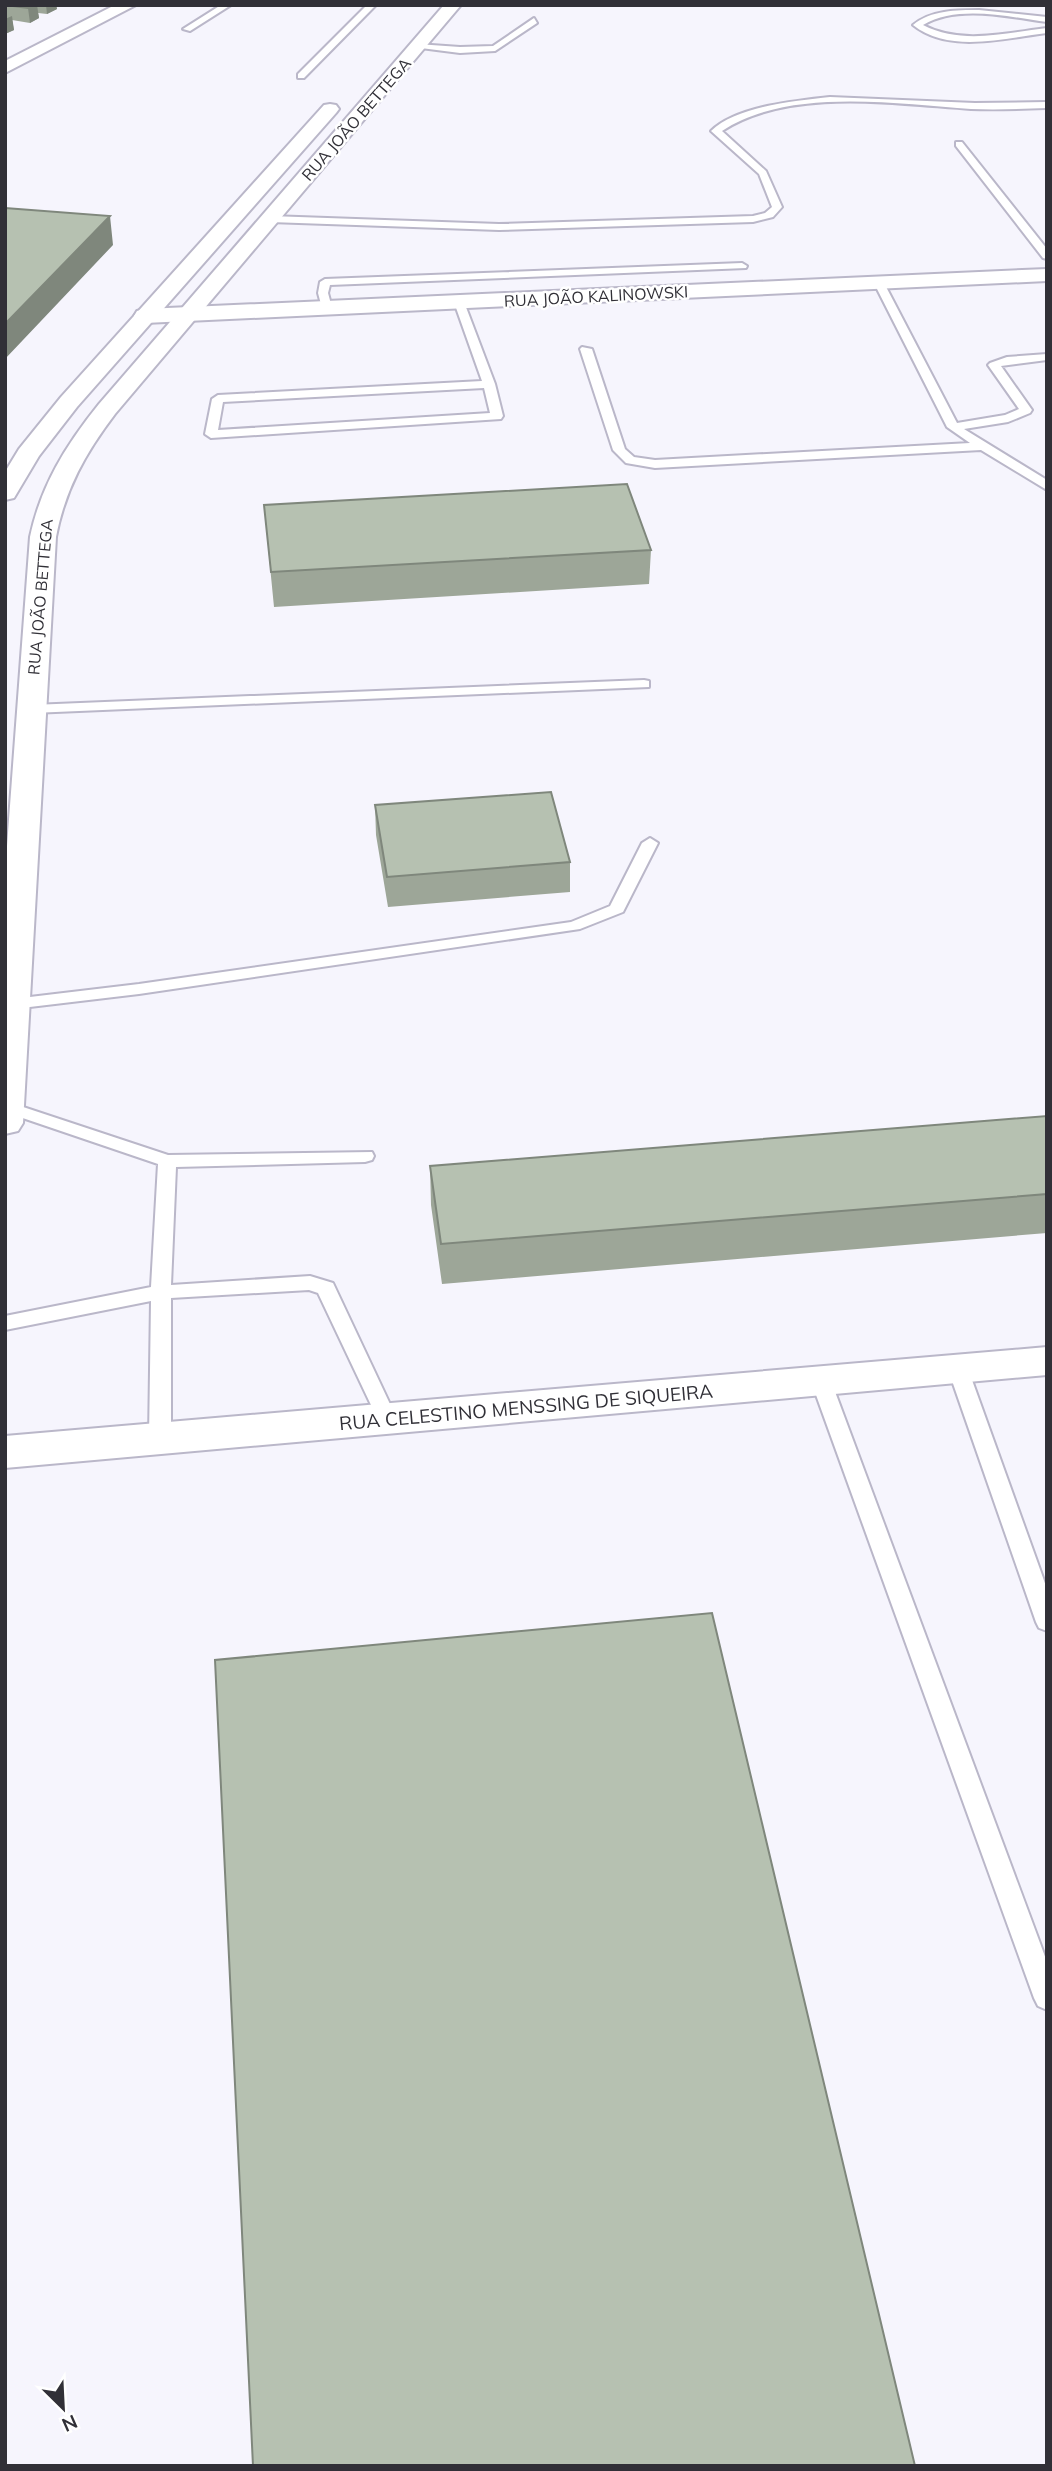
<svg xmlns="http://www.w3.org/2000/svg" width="1052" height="2471" viewBox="0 0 1052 2471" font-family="Mulish,sans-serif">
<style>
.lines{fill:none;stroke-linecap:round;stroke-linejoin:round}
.service-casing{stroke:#bab7c9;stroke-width:4}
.minor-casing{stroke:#bab7c9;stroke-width:4}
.primary-casing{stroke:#bab7c9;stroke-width:4}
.service{fill:#fff;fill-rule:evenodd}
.minor{fill:#fff;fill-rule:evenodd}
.primary{fill:#fff;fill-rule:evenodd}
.wall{fill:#9da698}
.shaded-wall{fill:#7f877c}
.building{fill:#b6c1b1;stroke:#7f877c;stroke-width:2}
.labels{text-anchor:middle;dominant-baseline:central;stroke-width:5;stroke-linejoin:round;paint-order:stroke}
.far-street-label{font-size:16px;fill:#313037;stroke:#fff}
.street-label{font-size:19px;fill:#313037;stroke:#fff}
</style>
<rect width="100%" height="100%" fill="#f6f5fd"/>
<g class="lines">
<g class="service-casing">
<path id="service" d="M 221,5 L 231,5 L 190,31 L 183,29 Z
M 367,5 L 376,5 L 304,78 L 298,78 L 298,74 Z
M 979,10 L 1047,17 L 1047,22 C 1009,17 958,4 923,25 C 962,45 1005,33 1047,28 L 1047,33 C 1005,38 949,54 913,25 C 931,10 956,10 979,10 Z
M 534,18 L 537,23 L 495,51 L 460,53 L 413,47 L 417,44 L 460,47 L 493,46 Z
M 830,97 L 975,103 L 1047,102 L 1047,108 C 1021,109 996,110 971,109 C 895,104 789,87 722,131 L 766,171 L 782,207 L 773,217 L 753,222 L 499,230 L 270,222 L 265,219 L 270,216 L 499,224 L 753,216 L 765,213 L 772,207 L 759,174 L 711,131 C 737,106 795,101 830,97 Z
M 956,142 L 962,142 L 1047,249 L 1047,259 L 1043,258 L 956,146 Z
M 742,263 L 747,266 L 746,268 L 330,285 L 328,293 L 332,308 L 327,311 L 322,308 L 318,293 L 320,282 L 325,279 Z
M 875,281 L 884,283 L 957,423 L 1005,415 L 1019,409 L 988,365 L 990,363 L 1007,357 L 1047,354 L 1047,360 L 1001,366 L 1032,410 L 1030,413 L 1008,422 L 964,429 L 1047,480 L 1047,490 L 981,450 L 655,468 L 626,463 L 613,450 L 580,349 L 582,347 L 592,349 L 625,449 L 634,457 L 655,460 L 970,443 L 947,427 L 874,283 Z
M 459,299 L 464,302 L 495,384 L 503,416 L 501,419 L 211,438 L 205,434 L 212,399 L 218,395 L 482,381 L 454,302 ZM 484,388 L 490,413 L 218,430 L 223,402 Z
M 644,680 L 649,681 L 649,687 L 32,713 L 25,709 L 32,705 Z
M 650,838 L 658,843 L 623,912 L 580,929 L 139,994 L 13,1009 L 5,1005 L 7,1000 L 13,999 L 139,984 L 571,922 L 610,906 L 642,843 Z
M 5,1101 L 168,1155 L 372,1152 L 374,1156 L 372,1160 L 365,1162 L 176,1167 L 171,1285 L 310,1276 L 333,1283 L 397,1419 L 394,1424 L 387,1427 L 380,1424 L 318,1293 L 309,1290 L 171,1298 L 171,1439 L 167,1444 L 160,1447 L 153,1444 L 149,1439 L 151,1301 L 5,1330 L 5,1316 L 151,1287 L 158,1164 L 5,1112 Z
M 958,1362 L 965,1364 L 968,1369 L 1047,1589 L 1047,1631 L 1039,1628 L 1036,1622 L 948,1369 L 951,1364 Z
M 821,1374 L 828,1376 L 831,1381 L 1047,1962 L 1047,2010 L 1038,2006 L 1034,1998 L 811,1381 L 814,1376 Z"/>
</g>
<g class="minor-casing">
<path id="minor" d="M 115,5 L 136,5 L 5,73 L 5,61 Z
M 1047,269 L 1047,281 L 145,323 L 137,321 L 134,316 L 137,311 L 145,309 Z
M 1047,1347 L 1047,1375 L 5,1468 L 5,1436 Z"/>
</g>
<g class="primary-casing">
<path id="primary" d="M 444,5 L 461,5 L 115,414 C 86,452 65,489 56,537 L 23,1123 L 18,1131 L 5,1134 L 5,873 L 30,537 C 41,485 66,445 99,404 Z
M 330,104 L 336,105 L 339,109 L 336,113 L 77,407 L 39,456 L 14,498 L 5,500 L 5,472 L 19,449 L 61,397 L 324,105 Z"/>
</g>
<use href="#service" class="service"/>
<use href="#minor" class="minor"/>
<use href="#primary" class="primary"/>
</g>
<path class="wall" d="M 5,5 L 56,5 L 57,9 L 47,14 L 38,13 L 39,18 L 30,23 L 12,20 L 14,30 L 5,34 Z
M 264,505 L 651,550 L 649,584 L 274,607 Z
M 375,805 L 570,862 L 570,892 L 388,907 L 376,835 Z
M 1047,1116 L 1047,1233 L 442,1284 L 431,1205 L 430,1166 Z"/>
<path class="shaded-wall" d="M 34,5 L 37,5 L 39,18 L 30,23 L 28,8 Z
M 46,5 L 56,5 L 57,9 L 47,14 Z
M 12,16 L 14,30 L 5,34 L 5,19 Z
M 110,216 L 113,245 L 5,359 L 5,324 Z"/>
<path class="building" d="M 5,5 L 34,5 L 28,8 Z
M 5,208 L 110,216 L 5,324 Z
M 627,484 L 651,550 L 271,572 L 264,505 Z
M 551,792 L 570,862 L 387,877 L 375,805 Z
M 1047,1116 L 1047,1194 L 441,1244 L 430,1166 Z
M 712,1613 L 915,2466 L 253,2466 L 215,1660 Z"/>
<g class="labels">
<g class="far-street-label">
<text transform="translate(356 119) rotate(-49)">RUA JOÃO BETTEGA</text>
<text transform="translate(596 296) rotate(-3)">RUA JOÃO KALINOWSKI</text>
<text transform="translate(40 597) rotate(-85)">RUA JOÃO BETTEGA</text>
</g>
<g class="street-label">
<text transform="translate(526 1407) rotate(-5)">RUA CELESTINO MENSSING DE SIQUEIRA</text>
</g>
</g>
<rect width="1052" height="2471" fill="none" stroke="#313037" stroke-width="14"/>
<g transform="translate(63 2408) rotate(156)" stroke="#ffffff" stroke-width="5" paint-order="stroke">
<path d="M0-5L12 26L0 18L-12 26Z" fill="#313037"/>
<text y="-10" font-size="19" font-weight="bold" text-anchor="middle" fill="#313037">N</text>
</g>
</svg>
